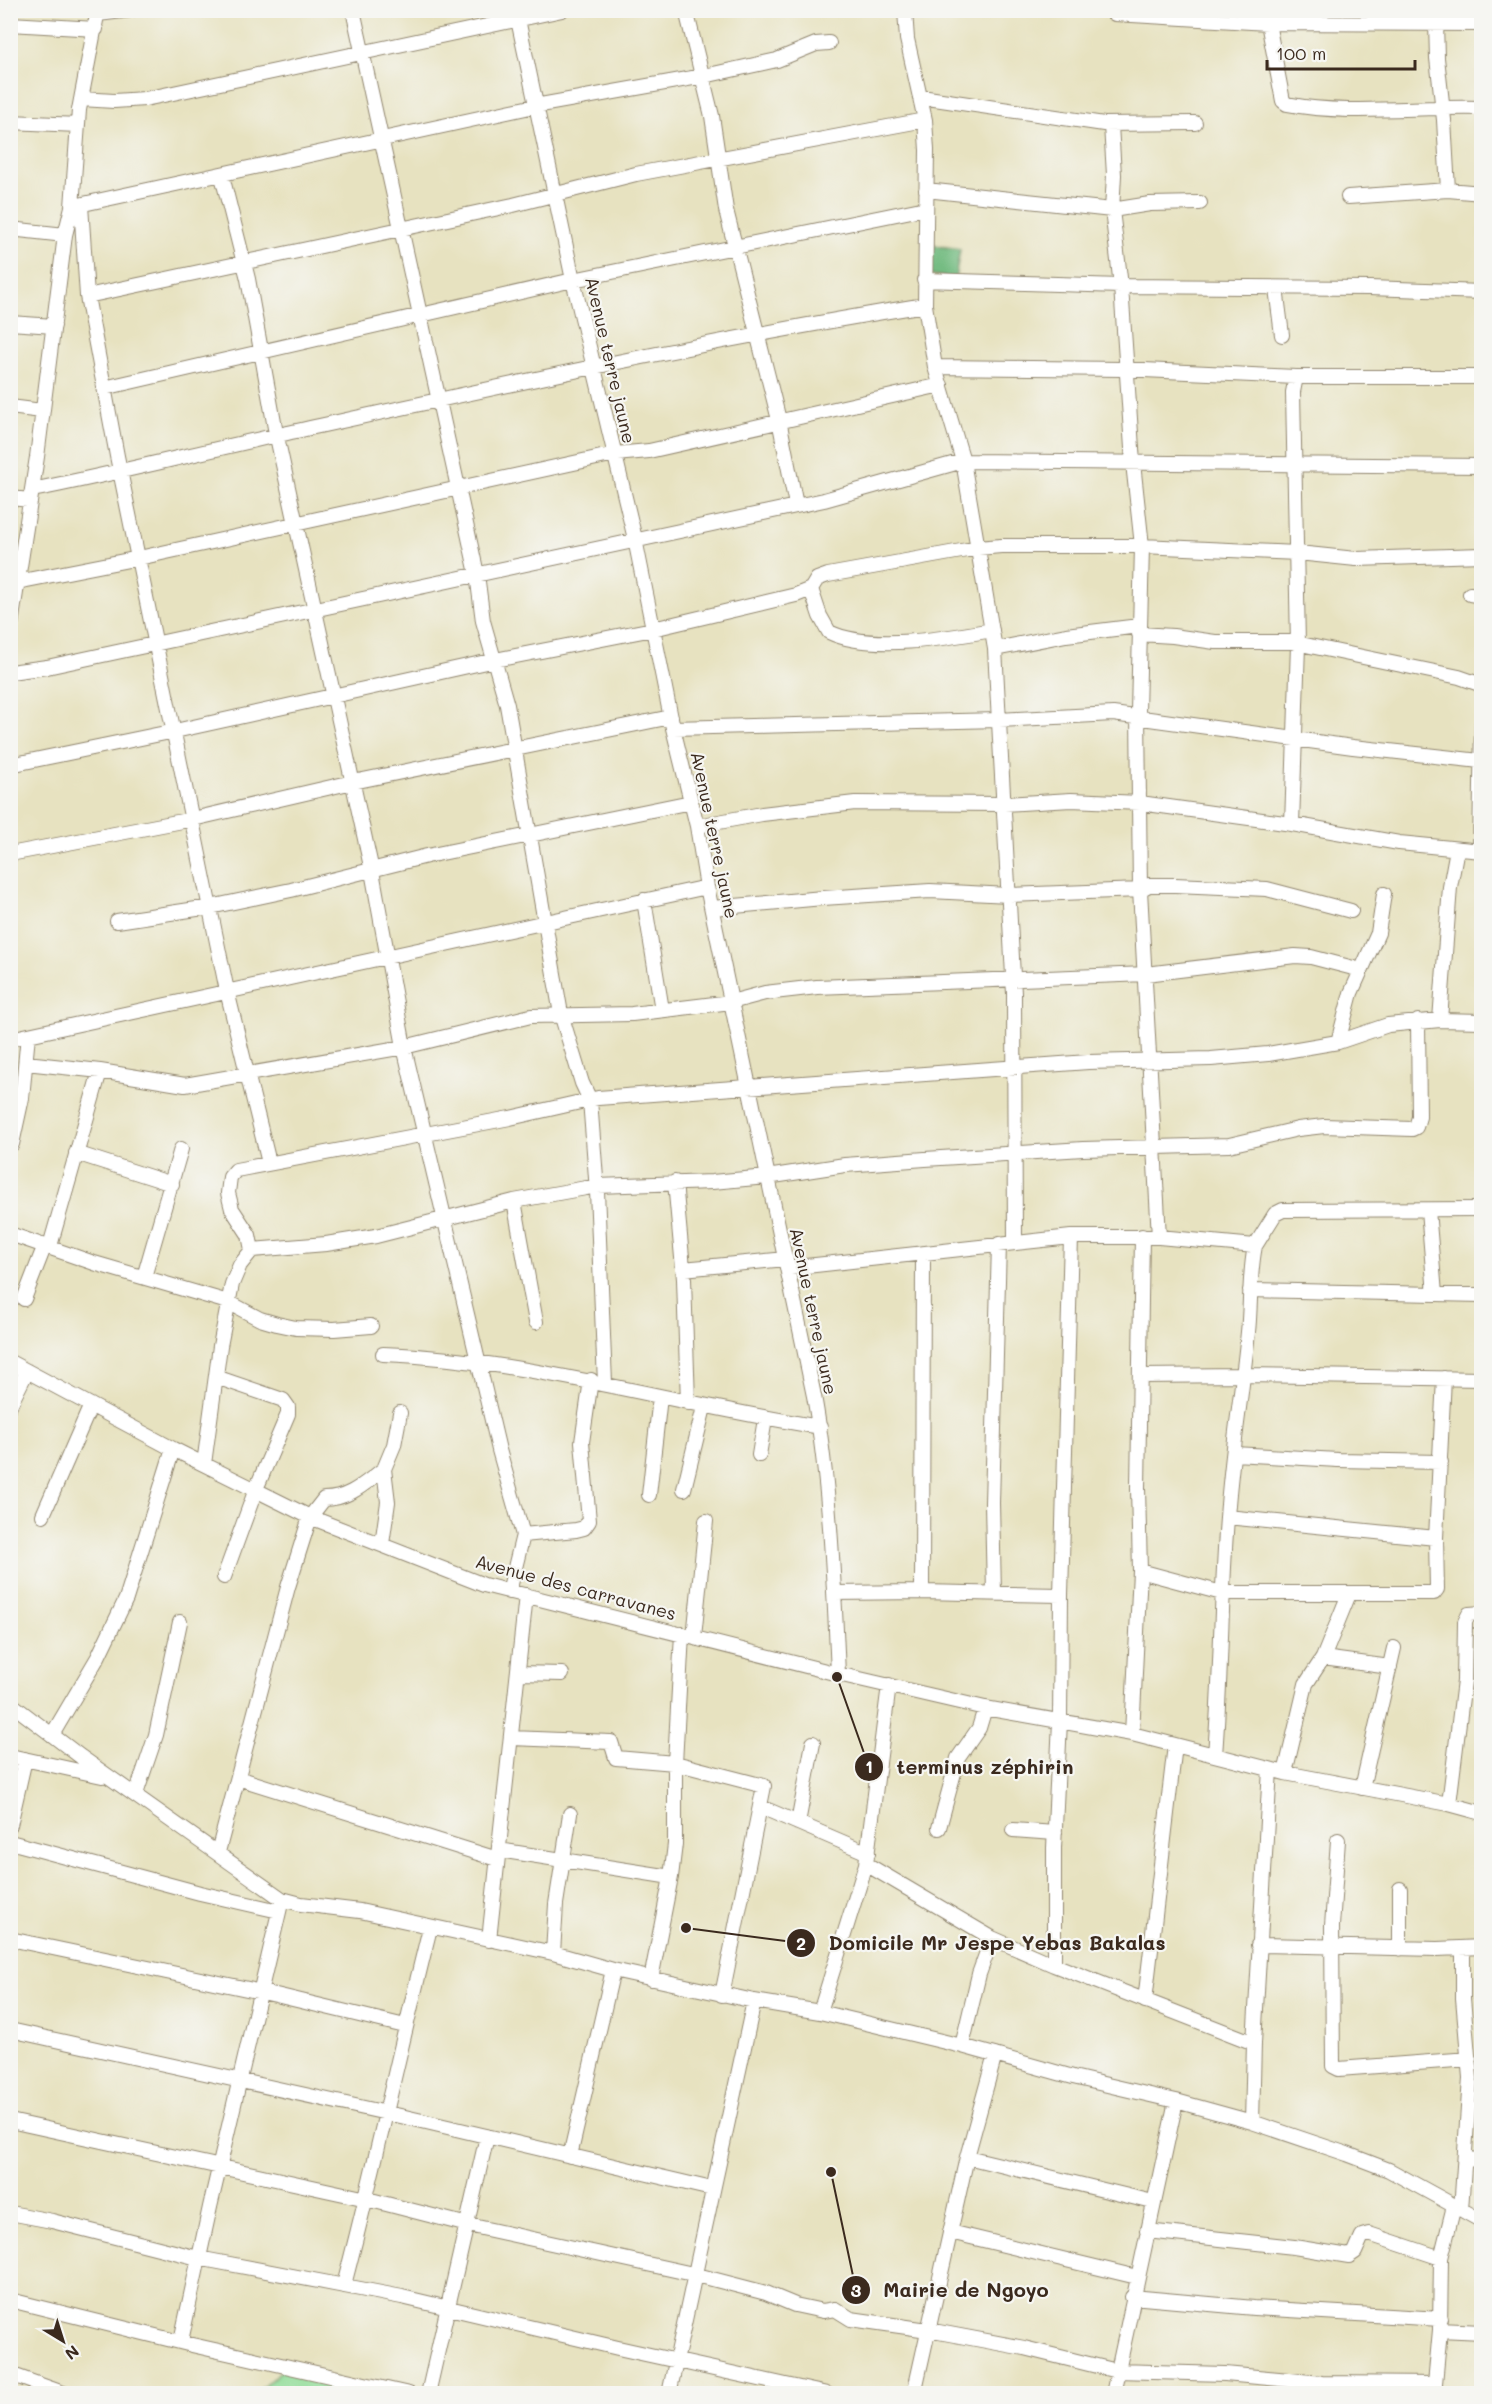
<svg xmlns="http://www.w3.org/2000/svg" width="1492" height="2404" viewBox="0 0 1492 2404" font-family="Mali,sans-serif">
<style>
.green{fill:#92dd9a;stroke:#66845c;stroke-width:1.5}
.forest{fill:#75bc82;stroke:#587350;stroke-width:1.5}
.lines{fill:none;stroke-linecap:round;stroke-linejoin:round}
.minor-casing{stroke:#91866f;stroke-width:16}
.minor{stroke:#fff;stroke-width:14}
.labels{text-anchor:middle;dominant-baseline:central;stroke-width:4.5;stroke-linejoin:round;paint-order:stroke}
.street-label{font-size:18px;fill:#3b2a1e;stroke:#f6f6f2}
.leader{fill:none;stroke:#3b2a1e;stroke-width:2}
.callout-dot{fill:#3b2a1e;stroke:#f6f6f2;stroke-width:2}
.mark-label{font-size:18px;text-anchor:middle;font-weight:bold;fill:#fff}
.callout-label{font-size:20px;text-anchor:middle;font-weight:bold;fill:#3b2a1e;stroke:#f6f6f2;stroke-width:4.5;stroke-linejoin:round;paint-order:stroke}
</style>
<rect width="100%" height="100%" fill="#f6f6f2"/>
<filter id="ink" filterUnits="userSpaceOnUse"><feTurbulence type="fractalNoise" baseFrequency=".0167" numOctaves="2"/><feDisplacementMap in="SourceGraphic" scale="12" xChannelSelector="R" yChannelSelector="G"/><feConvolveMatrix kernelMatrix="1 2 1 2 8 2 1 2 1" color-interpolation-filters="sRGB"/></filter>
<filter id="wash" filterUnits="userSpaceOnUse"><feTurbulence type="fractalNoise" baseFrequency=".008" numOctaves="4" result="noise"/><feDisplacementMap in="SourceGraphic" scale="24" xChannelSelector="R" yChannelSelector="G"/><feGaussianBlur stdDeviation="1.35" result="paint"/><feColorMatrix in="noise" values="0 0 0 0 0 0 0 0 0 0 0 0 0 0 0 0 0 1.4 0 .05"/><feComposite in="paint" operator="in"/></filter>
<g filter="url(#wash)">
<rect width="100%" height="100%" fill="#e7e2c0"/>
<path class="green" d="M 290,2363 L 341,2382 L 327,2393 L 255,2394 Z"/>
<path class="forest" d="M 931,245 L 960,249 L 955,279 L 926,274 Z"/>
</g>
<g filter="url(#ink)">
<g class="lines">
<g class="minor-casing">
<path id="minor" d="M 353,10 L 477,574 L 483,621 L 507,705 L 561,1014 L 582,1083 L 590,1100 L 597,1191 L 605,1383
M 516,10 L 573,280 L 635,539 L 673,728 L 697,826 L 707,887 L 814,1396 C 830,1484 834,1584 838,1674
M 686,10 L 712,116 L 726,210 L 779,420 L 796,505
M 1109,10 L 1115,14 L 1268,23 L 1482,24
M 1269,10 L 1268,23 L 1283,101 L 1287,104 C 1348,116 1418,106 1482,108
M 905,11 L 907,39 L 925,120 L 927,150 L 925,305 L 935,367 L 963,461 L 995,649 L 1014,994 L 1015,1243
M 98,14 L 131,10
M 1436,23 L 1437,58 L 1444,120 L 1448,190
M 10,24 L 96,29
M 921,97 L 1104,124 L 1195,123
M 81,99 L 114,101 L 145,99 L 562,10
M 10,122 L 78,125
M 1111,125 L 1114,175 L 1112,210 L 1121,286 L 1133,463 L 1142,546 L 1138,712 L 1140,890 L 1159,1237
M 222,176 L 248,279 L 275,428 L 372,871 L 404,1047 L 499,1450 L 523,1535 L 509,1592
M 926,190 L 1112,210 L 1150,204 L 1200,203
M 1348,197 L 1448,190 L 1482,193
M 81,205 L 87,296 L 117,456 L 227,991 L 269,1163
M 74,206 L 535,106 L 704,76 L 777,60 L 816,44 L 829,43
M 10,229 L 65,235
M 924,280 L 1121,286 L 1369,288 L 1482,292
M 1276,288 L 1282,335
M 87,296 L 513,205 L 636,174 L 925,120
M 10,323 L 54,326
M 935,367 L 1122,369 L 1296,377 L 1482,377
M 104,388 L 573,280 L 926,208
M 10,407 L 42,411
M 32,490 C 114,474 196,453 278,435 C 493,388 708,340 925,305
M 10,498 L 30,500
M 17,582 L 139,558 L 615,454 L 649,451 L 941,385
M 811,589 L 820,616 L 829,632 C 870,652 948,638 992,630
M 1470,594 L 1482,596
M 10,631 L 37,457 L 65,235 L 72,207 L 79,110 L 98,10
M 1139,634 L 1173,636 L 1215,642 L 1291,642 L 1459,677 L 1482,685
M 995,649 L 1066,635 L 1139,626
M 10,672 L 47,667 L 824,500 L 963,461 L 1482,466
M 673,728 L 999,720 L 1113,714 L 1353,747 L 1480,761
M 10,765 L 175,731 L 495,660 L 653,629 L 796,595 L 811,589 L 817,579 L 828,575 L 978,548 L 1001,546 L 1142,546 L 1298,553 L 1356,559 L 1482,555
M 1292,824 L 1298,645 L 1293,392 L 1296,377
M 697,826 L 762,814 L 855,803 L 1004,804 L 1071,800 L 1140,803 L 1292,824 L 1399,843 L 1482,851
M 1480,851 L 1482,719
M 10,854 L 193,819 L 353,782 L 671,717
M 644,900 L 662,1010
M 712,908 L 823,898 L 930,891 L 1009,895 L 1140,890 L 1149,885 L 1175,885 L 1267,889 L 1351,911
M 117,921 L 210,907 L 291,890 L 427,856 L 691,802
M 1440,1020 L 1450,887 L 1457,849
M 10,1039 L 707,887
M 1338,1042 L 1351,993 L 1378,933 L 1384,894
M 26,1063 L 100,1071 L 185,1085 L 404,1047 L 531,1016 L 632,1014 L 731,1002 L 765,993 L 817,987 L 1146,974 L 1295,956 L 1311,957 L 1361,970
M 12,1144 L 22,1098 L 28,1035
M 76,1153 L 172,1184
M 675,1182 L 684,1279 L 688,1403
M 514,1201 L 536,1322
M 1428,1210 L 1435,1294
M 10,1234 L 94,1263 L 228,1302 L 260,1319 L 277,1324 L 296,1328 L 334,1329 L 371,1326
M 50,1246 L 100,1071
M 252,1250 L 326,1244 L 376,1236 L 514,1201 L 597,1186 L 712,1182 L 767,1177 L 845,1165 L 925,1159 L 1083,1149 L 1229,1145 L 1298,1129 L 1324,1126 L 1412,1129 L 1416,1127 L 1419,1117 L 1418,1021
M 788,1268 L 1071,1237 L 1159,1237 L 1255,1246 L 1275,1214 L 1283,1210 L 1482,1209
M 683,1269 L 786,1259
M 144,1277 L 181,1149
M 1250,1290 L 1482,1295
M 24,1299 L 45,1245
M 383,1354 C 531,1360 674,1404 820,1427
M 10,1362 L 173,1449 L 310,1517 L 484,1585 L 838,1674 L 985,1708 L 1132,1734 L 1285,1773 L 1449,1804 L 1482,1813
M 1141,1376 L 1243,1375 L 1482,1379
M 216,1377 L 283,1400 L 288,1407 L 288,1414 L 256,1489 L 224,1577
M 10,1405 L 27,1371
M 1234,1454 L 1338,1460 L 1441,1462
M 759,1455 L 765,1419
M 204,1464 L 220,1346 L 232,1284 L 240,1265 L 252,1250 L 249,1235 L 232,1209 L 228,1193 L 230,1177 L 236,1170 L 510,1118 L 598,1098 L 1088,1062 L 1211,1059 L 1268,1054 L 1338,1042 L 1388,1025 L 1440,1020 L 1482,1021
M 684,1489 L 704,1407
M 649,1495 L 660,1397
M 43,1515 L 91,1405
M 1227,1517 L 1436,1538
M 523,1535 L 576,1530 L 584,1528 L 589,1521 L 582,1442 L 591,1380
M 382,1544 L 388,1502 L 384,1469 L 394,1445 L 400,1413
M 1140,1571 L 1222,1593 L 1434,1593 L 1437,1589 L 1436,1538 L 1444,1378
M 922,1592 L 923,1254
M 834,1593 L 922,1592 L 1061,1595
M 994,1593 L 992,1503 L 999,1244
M 1349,1594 L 1323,1658 L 1390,1667
M 694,1637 L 706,1521
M 519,1673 L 562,1674
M 889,1685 L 866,1864 L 992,1938 L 1054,1965 L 1254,2043 L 1252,2122
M 10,1703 L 81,1757 L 282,1899 L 301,1904 L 360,1911 L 553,1953 L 613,1970 L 754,2001 L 820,2012 L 962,2046 L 1073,2077 L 1176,2101 L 1252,2122 L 1347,2154 L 1389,2170 L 1482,2221
M 1132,1734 L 1140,1571 L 1138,1488 L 1142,1236
M 52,1735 L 98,1657 L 126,1599 L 173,1449
M 511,1738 L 611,1742 L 616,1758 L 675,1763 L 764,1786 L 722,1995
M 1215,1755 C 1221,1676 1221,1597 1227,1518 C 1231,1456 1242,1394 1248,1332 C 1251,1304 1249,1275 1255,1246
M 10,1756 L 102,1776
M 1285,1773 L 1306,1684 L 1323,1658
M 238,1778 L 497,1859
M 1362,1788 L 1394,1648
M 136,1794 L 156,1735 L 180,1622
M 1449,1804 L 1464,1681 L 1465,1622 L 1469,1614 L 1482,1613
M 761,1807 L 868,1853
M 798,1823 L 813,1743
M 10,1825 L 25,1759
M 939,1828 L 958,1758 L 979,1728 L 985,1708
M 1013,1830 L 1055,1833
M 1338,1840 L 1332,1926 L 1333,2066 L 1339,2069 L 1469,2059
M 10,1842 L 200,1893 L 279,1911
M 499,1850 L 671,1877
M 218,1852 L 288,1587 L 310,1517 L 324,1499 C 349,1499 365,1483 384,1469
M 10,1939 L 276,1995 L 405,2026
M 489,1940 L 526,1595
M 1258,1945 L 1437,1949 L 1482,1947
M 1400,1949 L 1400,1889
M 553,1953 L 556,1904 L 570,1814
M 1054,1965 L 1054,1848 L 1060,1721 L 1061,1595 L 1071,1237
M 651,1979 L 671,1877 L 675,1844 L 675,1763 L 682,1634
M 1145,2001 L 1175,1745
M 820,2012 L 866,1864
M 10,2030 L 405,2117 L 712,2189
M 1254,2043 L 1270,1769
M 962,2046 L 979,1974 L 992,1938
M 10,2121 L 367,2199 L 468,2225 L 693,2274 L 766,2293 L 795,2305 L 823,2311 L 835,2309 L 851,2319 L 928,2330 L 1024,2348 L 1117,2371 L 1225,2374 L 1322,2383 L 1435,2384
M 570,2156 L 613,1970
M 967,2157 L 1153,2202
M 1466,2159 L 1482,2160
M 1461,2210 L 1470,2078 L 1463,1998 L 1463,1948
M 10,2213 L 52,2221 L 198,2258 L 402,2297 L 618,2348 L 827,2394
M 1147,2231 L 1294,2247 L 1349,2256 L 1355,2252 L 1362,2236 L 1369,2234 L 1441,2258
M 950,2232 L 1137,2277
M 344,2285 C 375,2167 400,2047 430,1928
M 1132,2297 L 1254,2308 L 1441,2319
M 10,2300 L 192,2345 L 409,2394
M 1440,2330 L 1482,2332
M 181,2341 L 210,2207 L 282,1899
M 10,2374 L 66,2394
M 428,2394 L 487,2136
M 669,2394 L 754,2001
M 914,2394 L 967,2157 L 995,2055
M 1113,2394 L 1176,2101
M 1434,2394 L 1440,2330 L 1441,2258 L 1454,2206"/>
</g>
<use href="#minor" class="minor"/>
</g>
</g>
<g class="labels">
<g class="street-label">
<text transform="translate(611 360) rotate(77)">Avenue terre jaune</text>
<text transform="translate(715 835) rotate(78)">Avenue terre jaune</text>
<text transform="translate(814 1311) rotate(78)">Avenue terre jaune</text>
<text transform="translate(576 1587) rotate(15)">Avenue des carravanes</text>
</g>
</g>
<path class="leader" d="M837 1677L869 1767M686 1928L801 1943M831 2172L856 2290"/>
<g class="callout-dot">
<circle cx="837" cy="1677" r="6"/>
<circle cx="686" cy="1928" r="6"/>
<circle cx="831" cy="2172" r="6"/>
<circle cx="869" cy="1767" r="15"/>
<circle cx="801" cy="1943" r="15"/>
<circle cx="856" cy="2290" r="15"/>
</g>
<g class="mark-label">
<text x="869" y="1773">1</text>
<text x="801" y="1950">2</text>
<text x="856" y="2297">3</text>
</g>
<g class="callout-label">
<text x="985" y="1774">terminus zéphirin</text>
<text x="997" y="1950">Domicile Mr Jespe Yebas Bakalas</text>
<text x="966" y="2297">Mairie de Ngoyo</text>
</g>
<rect width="1492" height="2404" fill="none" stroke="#f6f6f2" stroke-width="36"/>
<g transform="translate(63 2341) rotate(142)" stroke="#f6f6f2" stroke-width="4.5" paint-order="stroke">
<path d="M0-4.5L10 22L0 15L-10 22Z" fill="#3b2a1e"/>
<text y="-9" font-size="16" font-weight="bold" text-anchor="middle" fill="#3b2a1e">N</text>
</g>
<path d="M1267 60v9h148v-9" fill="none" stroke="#3b2a1e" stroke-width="3"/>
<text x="1276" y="60" font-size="18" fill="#3b2a1e" stroke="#f6f6f2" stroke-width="4.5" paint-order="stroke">100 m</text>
</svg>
